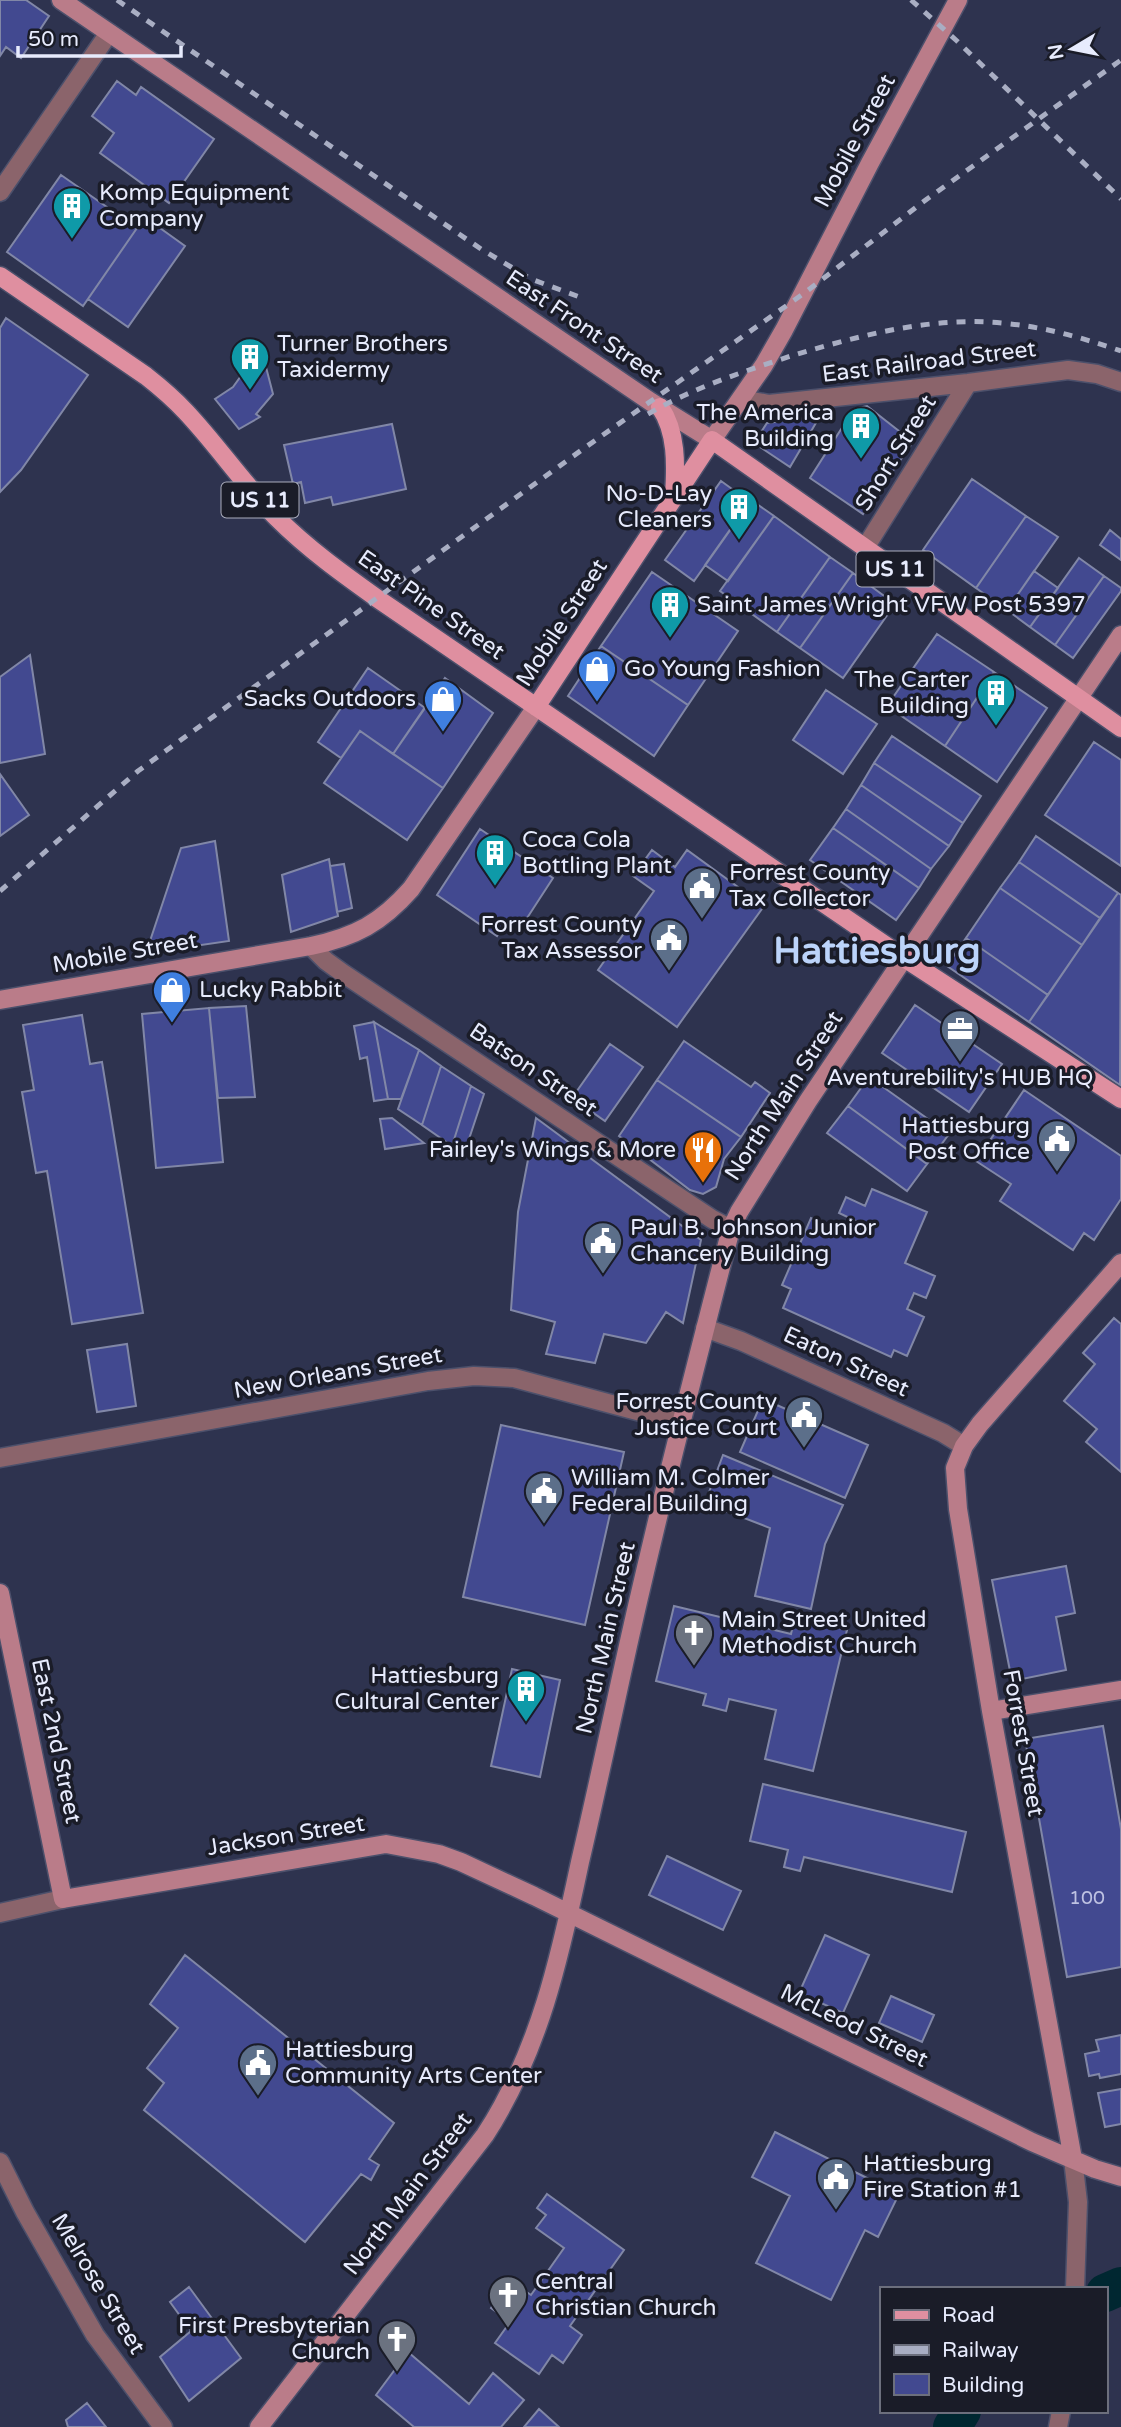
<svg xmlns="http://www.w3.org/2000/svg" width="1121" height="2427" viewBox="0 0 1121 2427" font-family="'Varela Round',sans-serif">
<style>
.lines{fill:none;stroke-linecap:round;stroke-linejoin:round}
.river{stroke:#002731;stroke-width:38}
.building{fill:#424990;stroke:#8187a7;stroke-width:2}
.street-casing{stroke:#4c506b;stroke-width:21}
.secondary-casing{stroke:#4c506b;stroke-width:21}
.primary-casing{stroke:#4c506b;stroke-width:21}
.street{stroke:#8b646b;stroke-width:18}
.secondary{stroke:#ba7c89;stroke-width:18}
.primary{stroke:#df8fa0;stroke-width:18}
.rail{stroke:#a9aec3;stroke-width:5;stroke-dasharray:9 9;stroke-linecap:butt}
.labels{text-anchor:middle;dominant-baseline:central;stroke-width:7;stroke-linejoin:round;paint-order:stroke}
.number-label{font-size:19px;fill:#bec2e2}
.shield{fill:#1a1c28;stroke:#aaadbd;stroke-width:2}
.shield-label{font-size:21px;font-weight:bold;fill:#e7ebfd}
.street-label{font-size:23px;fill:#e7ebfd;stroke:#1a1c28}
.poi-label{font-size:23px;fill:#e7ebfd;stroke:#1a1c28;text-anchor:start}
.town-label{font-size:37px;font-weight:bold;fill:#bcd4fa;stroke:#1a1c28}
</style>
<rect width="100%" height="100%" fill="#2e334f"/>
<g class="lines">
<path class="river" d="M 1105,2293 L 1121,2286
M 952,2427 L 962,2411"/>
</g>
<path class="building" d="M 0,0 L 26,0 L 49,16 L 21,58 L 6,47 L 0,56 Z
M 117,81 L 136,95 L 141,87 L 214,139 L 169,203 L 100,153 L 114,133 L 92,116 Z
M 61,175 L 137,228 L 83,306 L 7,252 Z
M 139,213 L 185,246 L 128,327 L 88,299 L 137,228 L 131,224 Z
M 6,318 L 88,375 L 21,470 L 0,492 L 0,328 Z
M 261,348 L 273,394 L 256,414 L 260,417 L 239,429 L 215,399 L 233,387 Z
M 867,406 L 913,442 L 863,514 L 810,478 L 854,409 Z
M 820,416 L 790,467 L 754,443 L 767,423 Z
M 392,424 L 406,489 L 333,505 L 331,497 L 305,503 L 301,482 L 293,484 L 284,445 Z
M 972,479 L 1026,516 L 976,588 L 923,550 Z
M 721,481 L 750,502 L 694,581 L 665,560 Z
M 751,500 L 774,516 L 728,581 L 705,565 Z
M 774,516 L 830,557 L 777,632 L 720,591 Z
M 1026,516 L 1058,537 L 1007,610 L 976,588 Z
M 1110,530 L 1121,539 L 1121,560 L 1100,545 Z
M 830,557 L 853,573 L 800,648 L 777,632 Z
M 1079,558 L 1104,576 L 1055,645 L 1030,627 Z
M 1034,571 L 1058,588 L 1030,627 L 1007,610 Z
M 652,572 L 738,631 L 688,705 L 601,646 Z
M 853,573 L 895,604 L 843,678 L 800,648 Z
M 1104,576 L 1121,588 L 1121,591 L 1073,658 L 1055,645 Z
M 937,634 L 994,672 L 945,746 L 887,706 Z
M 601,646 L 688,705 L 654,756 L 568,696 Z
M 30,655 L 45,754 L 0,763 L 0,677 Z
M 368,668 L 425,708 L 393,754 L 360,731 L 341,758 L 318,742 Z
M 994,672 L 1047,708 L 997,782 L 945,746 Z
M 445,678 L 493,713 L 443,788 L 393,754 Z
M 826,690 L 877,724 L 843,774 L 793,740 Z
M 360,731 L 443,788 L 407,840 L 324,783 Z
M 892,736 L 981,796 L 963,823 L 874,763 Z
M 1094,742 L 1121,760 L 1121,866 L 1045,815 Z
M 874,763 L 963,823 L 949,846 L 861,785 Z
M 0,774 L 29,815 L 0,836 Z
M 861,785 L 949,846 L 931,869 L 846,809 Z
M 846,809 L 931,869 L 919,888 L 833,828 Z
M 833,828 L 919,888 L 896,920 L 810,860 Z
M 480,829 L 553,878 L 518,932 L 505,924 L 497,936 L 437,895 Z
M 1036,836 L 1118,893 L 1100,918 L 1019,862 Z
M 215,841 L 229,941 L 146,953 L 181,848 Z
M 652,850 L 675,867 L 687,850 L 764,906 L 677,1027 L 598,970 L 654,891 L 633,876 Z
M 329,859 L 338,916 L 291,932 L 282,875 Z
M 1019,862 L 1100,918 L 1082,945 L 1000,888 Z
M 344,864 L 352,908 L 337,912 L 330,866 Z
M 1000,888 L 1082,945 L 1048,995 L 966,938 Z
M 1118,893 L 1121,895 L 1120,1085 L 1029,1022 Z
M 966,938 L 1048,995 L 1029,1022 L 947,966 Z
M 915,1005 L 1002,1064 L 969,1112 L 882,1053 Z
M 246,1006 L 255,1097 L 218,1098 L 209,1008 Z
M 209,1008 L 223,1162 L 156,1168 L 142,1014 Z
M 82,1015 L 90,1064 L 102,1062 L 143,1313 L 72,1324 L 47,1171 L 36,1173 L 22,1092 L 34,1090 L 23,1025 Z
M 374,1022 L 419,1050 L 401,1099 L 388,1099 Z
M 374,1022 L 388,1099 L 374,1101 L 367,1057 L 360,1059 L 354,1026 Z
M 684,1041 L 751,1087 L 755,1082 L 770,1093 L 741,1137 L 657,1080 Z
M 610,1044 L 643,1067 L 605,1121 L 572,1098 Z
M 419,1050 L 441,1066 L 422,1125 L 398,1109 Z
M 441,1066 L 471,1086 L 452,1146 L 422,1125 Z
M 869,1077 L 949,1134 L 927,1164 L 848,1106 Z
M 657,1080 L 741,1137 L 724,1159 L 716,1187 L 703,1194 L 690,1190 L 619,1136 Z
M 471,1086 L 484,1094 L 464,1154 L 452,1146 Z
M 1024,1090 L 1121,1156 L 1121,1199 L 1094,1240 L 1084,1233 L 1073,1250 L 1000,1201 L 1011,1184 L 976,1161 Z
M 848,1106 L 927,1164 L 907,1191 L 827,1133 Z
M 392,1118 L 424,1143 L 385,1149 L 380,1119 Z
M 536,1118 L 701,1240 L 683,1323 L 666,1312 L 646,1343 L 604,1334 L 595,1363 L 546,1354 L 555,1322 L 511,1310 L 518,1212 Z
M 872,1189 L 927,1212 L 905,1263 L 935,1276 L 926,1298 L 914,1293 L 907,1309 L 924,1317 L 907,1356 L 894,1350 L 891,1357 L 783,1308 L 791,1289 L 782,1285 L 811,1218 L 850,1235 L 856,1221 L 839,1213 L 846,1197 L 865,1206 Z
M 1114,1318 L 1121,1324 L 1121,1472 L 1086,1442 L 1097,1429 L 1064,1401 L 1095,1364 L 1083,1353 Z
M 127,1344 L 136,1406 L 97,1412 L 87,1350 Z
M 763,1399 L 868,1445 L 845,1498 L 740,1452 Z
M 501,1425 L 624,1452 L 585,1625 L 463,1597 Z
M 723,1455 L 843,1505 L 825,1544 L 811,1609 L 755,1596 L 770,1528 L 705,1503 Z
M 1066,1566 L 1075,1613 L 1056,1617 L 1066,1670 L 1012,1681 L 992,1580 Z
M 674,1606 L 791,1634 L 795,1617 L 847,1630 L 813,1771 L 765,1759 L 776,1710 L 729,1699 L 726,1711 L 703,1705 L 706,1694 L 656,1681 Z
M 512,1669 L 560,1680 L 540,1777 L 491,1766 Z
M 1103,1726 L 1121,1829 L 1121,1967 L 1067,1977 L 1025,1739 Z
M 763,1784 L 966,1832 L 952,1892 L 804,1857 L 800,1871 L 784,1867 L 788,1850 L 750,1841 Z
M 667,1856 L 741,1891 L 723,1930 L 649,1895 Z
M 825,1935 L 869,1955 L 843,2013 L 799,1993 Z
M 185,1955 L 394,2123 L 369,2159 L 379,2165 L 371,2180 L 361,2174 L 305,2242 L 144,2110 L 164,2083 L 147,2068 L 178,2028 L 150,2004 Z
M 891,1996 L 934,2015 L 922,2042 L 879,2023 Z
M 1121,2035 L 1121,2074 L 1100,2078 L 1099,2074 L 1089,2076 L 1085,2054 L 1099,2051 L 1096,2040 Z
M 1121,2089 L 1121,2124 L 1105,2127 L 1098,2093 Z
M 775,2132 L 899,2194 L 878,2237 L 865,2230 L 831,2300 L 756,2263 L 790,2196 L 752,2177 Z
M 547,2194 L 624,2250 L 570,2326 L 582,2335 L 563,2363 L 552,2355 L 539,2374 L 495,2343 L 510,2322 L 491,2308 L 510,2281 L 531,2295 L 564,2248 L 536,2228 L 546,2215 L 537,2208 Z
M 189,2287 L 241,2358 L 189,2401 L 160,2357 L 191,2331 L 170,2302 Z
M 408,2352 L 469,2404 L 493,2373 L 524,2400 L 501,2427 L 414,2427 L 376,2395 Z
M 87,2403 L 106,2427 L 68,2427 L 66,2420 Z
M 539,2409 L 559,2427 L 524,2427 Z"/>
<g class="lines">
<g class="street-casing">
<path id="street" d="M 0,192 L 109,33
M 741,399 L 769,404 L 968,383 L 1068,370 L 1097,374 L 1121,382
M 865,548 L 968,383
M 311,946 L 326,961 L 344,974 L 712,1219 L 731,1229
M 705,1328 L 741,1341 L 943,1433 L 964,1446
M 0,1458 L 428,1381 L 474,1376 L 514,1378 L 682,1423
M 0,1913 L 63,1899
M 1073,2159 L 1078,2202 L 1075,2289
M 0,2162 L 25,2212 L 95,2335 L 163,2427
M 1058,2427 L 1061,2411"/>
</g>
<g class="secondary-casing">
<path id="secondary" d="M 61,0 L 651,402 L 712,440 L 764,365 L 784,330 L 870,163 L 958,0
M 0,1000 L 311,946 C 355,937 381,923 411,889 L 536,707
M 0,1593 L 63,1899 L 386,1844 L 439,1854 L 461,1862 L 534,1896 L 1032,2142 L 1095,2169 L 1121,2177
M 991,1711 L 1121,1690
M 1073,2159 L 991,1711 L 958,1509 L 955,1468 L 964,1446 L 980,1424 L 1121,1263
M 259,2427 L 485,2135 C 539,2052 560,1957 580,1862 C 594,1802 607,1742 620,1682 C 650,1544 685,1407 720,1271 L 731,1229 L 739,1212 L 808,1101 L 1121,635"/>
</g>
<g class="primary-casing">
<path id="primary" d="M 0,276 L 146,376 C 160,387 174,399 186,412 C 218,446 244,485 277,518 C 308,549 343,574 378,599 L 904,958 L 1121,1099
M 660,407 C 677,432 676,465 674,495
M 536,707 L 712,440 L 1121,728"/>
</g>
<use href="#street" class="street"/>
<use href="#secondary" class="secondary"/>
<use href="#primary" class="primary"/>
<path class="rail" d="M 117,0 L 481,249 L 531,279 L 585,299
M 911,0 L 957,41 L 1121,199
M 648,414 C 693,388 742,372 791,356 C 858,336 931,316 1002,323 C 1045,327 1080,337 1121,351
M 0,891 L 138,771 L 583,449 L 803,294 L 927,199 L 1121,60"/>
</g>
<defs>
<g id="building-pin" transform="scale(2.0125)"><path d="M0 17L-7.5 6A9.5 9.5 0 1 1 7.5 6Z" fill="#0f9aa8" stroke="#1a1c28"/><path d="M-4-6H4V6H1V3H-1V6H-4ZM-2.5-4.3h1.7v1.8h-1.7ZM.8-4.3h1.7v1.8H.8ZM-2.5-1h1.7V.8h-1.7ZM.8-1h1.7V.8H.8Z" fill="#fff"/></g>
<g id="shop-pin" transform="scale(2.0125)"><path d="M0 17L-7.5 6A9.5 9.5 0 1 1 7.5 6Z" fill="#3f7fe0" stroke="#1a1c28"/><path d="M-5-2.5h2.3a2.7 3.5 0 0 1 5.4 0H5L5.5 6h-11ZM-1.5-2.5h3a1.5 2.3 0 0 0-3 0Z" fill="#fff"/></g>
<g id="civic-pin" transform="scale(2.0125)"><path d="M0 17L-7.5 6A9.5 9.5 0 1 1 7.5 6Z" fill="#5c6f8a" stroke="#1a1c28"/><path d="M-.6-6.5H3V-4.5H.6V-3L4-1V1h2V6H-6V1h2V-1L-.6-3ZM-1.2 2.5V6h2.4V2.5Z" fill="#fff"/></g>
<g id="office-pin" transform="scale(2.0125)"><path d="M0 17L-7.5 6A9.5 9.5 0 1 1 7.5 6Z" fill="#5c6f8a" stroke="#1a1c28"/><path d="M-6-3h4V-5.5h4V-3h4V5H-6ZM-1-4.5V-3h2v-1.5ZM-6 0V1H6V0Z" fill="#fff"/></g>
<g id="restaurant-pin" transform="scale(2.0125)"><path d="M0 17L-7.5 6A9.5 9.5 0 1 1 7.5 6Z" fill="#e8710a" stroke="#1a1c28"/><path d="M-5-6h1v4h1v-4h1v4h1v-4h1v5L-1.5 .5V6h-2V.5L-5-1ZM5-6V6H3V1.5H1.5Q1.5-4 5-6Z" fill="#fff"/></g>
<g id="church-pin" transform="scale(2.0125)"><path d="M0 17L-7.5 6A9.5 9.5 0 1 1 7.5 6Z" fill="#6b7280" stroke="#1a1c28"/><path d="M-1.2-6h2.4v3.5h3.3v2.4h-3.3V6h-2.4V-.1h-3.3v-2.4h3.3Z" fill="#fff"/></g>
</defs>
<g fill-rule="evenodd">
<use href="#building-pin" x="72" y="206"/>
<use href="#building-pin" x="250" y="357"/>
<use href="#building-pin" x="861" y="426"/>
<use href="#building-pin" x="739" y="507"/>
<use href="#building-pin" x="670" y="605"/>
<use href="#shop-pin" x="597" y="669"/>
<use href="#building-pin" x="996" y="693"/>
<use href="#shop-pin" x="443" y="699"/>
<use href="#building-pin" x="495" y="853"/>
<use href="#civic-pin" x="702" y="886"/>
<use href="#civic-pin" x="669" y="938"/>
<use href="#shop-pin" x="172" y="990"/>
<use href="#office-pin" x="960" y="1029"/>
<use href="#civic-pin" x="1057" y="1139"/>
<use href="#restaurant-pin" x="703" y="1150"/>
<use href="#civic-pin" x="603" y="1241"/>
<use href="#civic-pin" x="804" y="1415"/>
<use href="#civic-pin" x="544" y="1491"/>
<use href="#church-pin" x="694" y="1633"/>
<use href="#building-pin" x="526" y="1689"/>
<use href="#civic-pin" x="258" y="2063"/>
<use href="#civic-pin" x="836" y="2177"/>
<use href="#church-pin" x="508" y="2295"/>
<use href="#church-pin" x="397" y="2339"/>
</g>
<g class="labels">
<g class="number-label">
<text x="1087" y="1898">100</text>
</g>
<g class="shield">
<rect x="221.5" y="482.5" width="77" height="35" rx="5"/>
<rect x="856.5" y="551.5" width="77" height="35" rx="5"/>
</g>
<g class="shield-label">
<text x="260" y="500">US 11</text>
<text x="895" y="569">US 11</text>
</g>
<g class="street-label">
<text transform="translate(855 141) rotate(-62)">Mobile Street</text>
<text transform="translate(584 327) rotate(34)">East Front Street</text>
<text transform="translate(929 362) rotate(-7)">East Railroad Street</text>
<text transform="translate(896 453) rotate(-58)">Short Street</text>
<text transform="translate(431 605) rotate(35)">East Pine Street</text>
<text transform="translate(562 623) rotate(-57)">Mobile Street</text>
<text transform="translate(125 953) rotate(-10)">Mobile Street</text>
<text transform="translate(533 1070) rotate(34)">Batson Street</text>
<text transform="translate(784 1096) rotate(-57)">North Main Street</text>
<text transform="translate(846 1362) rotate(25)">Eaton Street</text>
<text transform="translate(338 1373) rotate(-10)">New Orleans Street</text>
<text transform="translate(606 1638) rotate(-77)">North Main Street</text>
<text transform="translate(56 1741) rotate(78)">East 2nd Street</text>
<text transform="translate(1023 1743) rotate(80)">Forrest Street</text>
<text transform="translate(286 1836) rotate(-9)">Jackson Street</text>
<text transform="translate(854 2026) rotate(26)">McLeod Street</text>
<text transform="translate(408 2194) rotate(-53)">North Main Street</text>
<text transform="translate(98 2284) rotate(59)">Melrose Street</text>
</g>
<g class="poi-label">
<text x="99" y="193">Komp Equipment<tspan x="99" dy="26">Company</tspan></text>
<text x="277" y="344">Turner Brothers<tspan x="277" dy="26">Taxidermy</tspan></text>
<text x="834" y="413" text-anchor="end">The America<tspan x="834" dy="26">Building</tspan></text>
<text x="712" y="494" text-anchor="end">No-D-Lay<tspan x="712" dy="26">Cleaners</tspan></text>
<text x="697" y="605">Saint James Wright VFW Post 5397</text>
<text x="624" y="669">Go Young Fashion</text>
<text x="969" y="680" text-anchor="end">The Carter<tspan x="969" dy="26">Building</tspan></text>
<text x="416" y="699" text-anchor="end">Sacks Outdoors</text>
<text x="522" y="840">Coca Cola<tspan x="522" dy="26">Bottling Plant</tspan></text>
<text x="729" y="873">Forrest County<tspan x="729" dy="26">Tax Collector</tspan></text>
<text x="642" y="925" text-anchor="end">Forrest County<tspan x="642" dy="26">Tax Assessor</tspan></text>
<text x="199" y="990">Lucky Rabbit</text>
<text x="960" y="1078" text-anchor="middle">Aventurebility's HUB HQ</text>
<text x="1030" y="1126" text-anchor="end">Hattiesburg<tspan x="1030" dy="26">Post Office</tspan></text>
<text x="676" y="1150" text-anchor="end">Fairley's Wings &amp; More</text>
<text x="630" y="1228">Paul B. Johnson Junior<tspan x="630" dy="26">Chancery Building</tspan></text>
<text x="777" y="1402" text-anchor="end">Forrest County<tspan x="777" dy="26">Justice Court</tspan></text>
<text x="571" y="1478">William M. Colmer<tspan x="571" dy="26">Federal Building</tspan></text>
<text x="721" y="1620">Main Street United<tspan x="721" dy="26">Methodist Church</tspan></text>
<text x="499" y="1676" text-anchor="end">Hattiesburg<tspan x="499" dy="26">Cultural Center</tspan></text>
<text x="285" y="2050">Hattiesburg<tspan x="285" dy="26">Community Arts Center</tspan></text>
<text x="863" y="2164">Hattiesburg<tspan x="863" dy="26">Fire Station #1</tspan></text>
<text x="535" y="2282">Central<tspan x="535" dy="26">Christian Church</tspan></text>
<text x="370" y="2326" text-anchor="end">First Presbyterian<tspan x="370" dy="26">Church</tspan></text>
</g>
<g class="town-label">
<text x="877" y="951">Hattiesburg</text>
</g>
</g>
<rect x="880" y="2287" width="228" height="126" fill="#1a1c28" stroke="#6c6f7d" stroke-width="2"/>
<rect x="894" y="2310" width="35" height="10" fill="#df8fa0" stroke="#6c6f7d" stroke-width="2"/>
<text x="942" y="2322" font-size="21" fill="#e7ebfd">Road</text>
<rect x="894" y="2345" width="35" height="10" fill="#a9aec3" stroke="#6c6f7d" stroke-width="2"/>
<text x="942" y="2357" font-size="21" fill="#e7ebfd">Railway</text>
<rect x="894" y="2374" width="35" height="21" fill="#424990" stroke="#6c6f7d" stroke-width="2"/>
<text x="942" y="2392" font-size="21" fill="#e7ebfd">Building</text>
<g transform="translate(1072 49) rotate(260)" stroke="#1a1c28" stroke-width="5" paint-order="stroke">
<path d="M0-5L12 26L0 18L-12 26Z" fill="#e7ebfd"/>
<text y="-10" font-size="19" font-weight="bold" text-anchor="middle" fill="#e7ebfd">N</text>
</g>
<path d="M18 46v10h163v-10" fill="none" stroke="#e7ebfd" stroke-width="3.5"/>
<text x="28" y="46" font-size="21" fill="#e7ebfd" stroke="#1a1c28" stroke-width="5" paint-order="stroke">50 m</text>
</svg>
